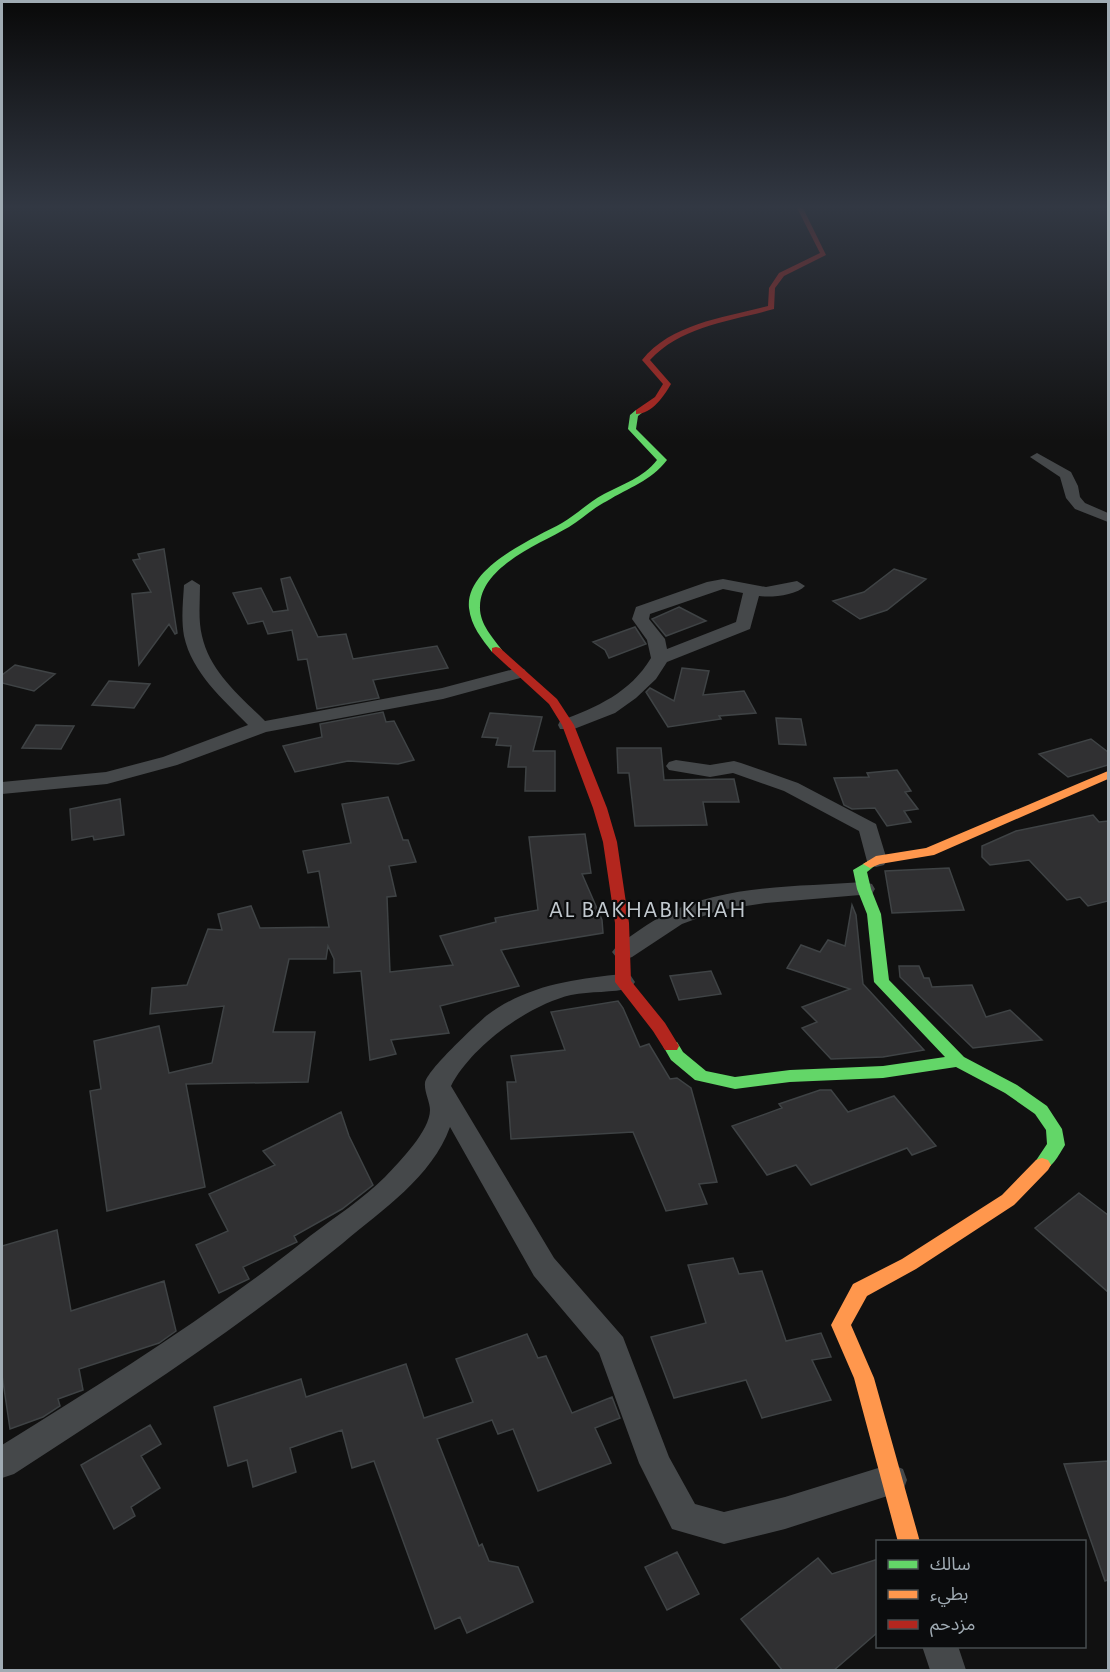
<svg xmlns="http://www.w3.org/2000/svg" width="1110" height="1672" viewBox="0 0 1110 1672" font-family="'Alegreya Sans','Noto Sans Arabic',sans-serif">
<style>
.building{fill:#303032;stroke:#3f4345;stroke-width:1.5}
.lines{fill:none;stroke-linecap:round;stroke-linejoin:round}
.street{fill:#45484a;fill-rule:evenodd}
.fast{fill:#63d668;fill-rule:evenodd}
.slow{fill:#ff974d;fill-rule:evenodd}
.jam{fill:#b3261e;fill-rule:evenodd}
.labels{text-anchor:middle;dominant-baseline:central;stroke-width:4.5;stroke-linejoin:round;paint-order:stroke}
.quarter-label{font-size:24px;letter-spacing:1.5px;fill:#c2c9cf;stroke:#0b0c0d}
</style>
<rect width="100%" height="100%" fill="#111"/>
<path class="building" d="M 164,549 L 177,633 L 175,634 L 169,624 L 139,665 L 132,594 L 151,592 L 133,560 L 140,559 L 138,554 Z
M 894,569 L 926,579 L 887,610 L 860,619 L 833,601 L 864,592 Z
M 290,577 L 318,637 L 346,634 L 353,659 L 437,646 L 448,668 L 373,680 L 379,698 L 317,709 L 307,659 L 298,660 L 292,630 L 268,634 L 263,621 L 248,624 L 233,593 L 261,588 L 273,612 L 288,610 L 281,579 Z
M 679,607 L 706,621 L 666,636 L 652,619 Z
M 635,627 L 646,644 L 609,658 L 605,650 L 593,642 Z
M 15,665 L 55,674 L 34,691 L 2,683 L 2,675 Z
M 682,668 L 709,671 L 703,695 L 744,691 L 756,713 L 719,716 L 721,719 L 668,727 L 646,692 L 650,688 L 674,701 Z
M 109,681 L 150,684 L 134,708 L 92,705 Z
M 383,712 L 386,722 L 394,721 L 414,760 L 398,764 L 348,761 L 295,772 L 283,746 L 322,737 L 320,724 Z
M 490,713 L 542,717 L 533,751 L 555,751 L 555,791 L 525,791 L 526,767 L 508,767 L 511,746 L 496,745 L 498,738 L 482,737 Z
M 776,718 L 801,719 L 806,745 L 779,744 Z
M 36,725 L 74,726 L 61,749 L 22,748 Z
M 1091,739 L 1108,752 L 1108,765 L 1068,777 L 1039,754 Z
M 617,748 L 661,748 L 664,780 L 734,779 L 739,802 L 703,802 L 707,825 L 635,826 L 629,773 L 618,773 Z
M 897,770 L 911,791 L 905,792 L 918,809 L 904,811 L 911,822 L 887,826 L 875,808 L 852,809 L 844,805 L 834,778 L 869,777 L 867,773 Z
M 388,797 L 403,840 L 408,840 L 416,862 L 389,866 L 396,896 L 387,897 L 390,972 L 453,965 L 440,936 L 496,922 L 495,918 L 538,910 L 529,837 L 585,834 L 591,873 L 582,874 L 602,920 L 603,933 L 501,950 L 519,986 L 440,1006 L 449,1033 L 391,1040 L 396,1054 L 370,1060 L 361,971 L 334,973 L 334,959 L 328,946 L 326,959 L 289,959 L 273,1032 L 315,1032 L 308,1082 L 186,1084 L 205,1187 L 107,1211 L 90,1091 L 101,1089 L 94,1041 L 159,1026 L 169,1073 L 212,1063 L 224,1006 L 150,1014 L 152,988 L 187,985 L 208,929 L 222,930 L 218,914 L 251,906 L 260,928 L 329,927 L 319,871 L 308,873 L 303,851 L 351,843 L 342,804 Z
M 120,799 L 124,835 L 94,840 L 93,836 L 72,840 L 70,809 Z
M 1093,815 L 1099,822 L 1108,821 L 1108,901 L 1088,906 L 1080,897 L 1067,900 L 1029,860 L 990,865 L 982,857 L 982,846 L 1016,831 Z
M 949,868 L 964,910 L 892,913 L 885,871 Z
M 852,905 L 856,915 L 863,984 L 924,1050 L 883,1057 L 831,1059 L 802,1028 L 817,1022 L 802,1007 L 850,989 L 787,968 L 801,945 L 820,952 L 828,940 L 845,946 Z
M 899,966 L 919,966 L 924,978 L 929,978 L 932,987 L 972,985 L 986,1017 L 1010,1010 L 1042,1040 L 973,1048 L 900,977 Z
M 711,971 L 721,994 L 679,1000 L 670,976 Z
M 618,1001 L 623,1008 L 640,1047 L 649,1044 L 670,1079 L 677,1078 L 691,1088 L 717,1182 L 699,1184 L 707,1204 L 666,1211 L 633,1132 L 511,1139 L 507,1082 L 516,1082 L 511,1056 L 565,1050 L 551,1012 Z
M 820,1090 L 831,1090 L 848,1112 L 894,1096 L 936,1146 L 912,1155 L 907,1148 L 811,1185 L 796,1165 L 767,1175 L 732,1126 L 782,1108 L 779,1104 Z
M 341,1112 L 349,1136 L 373,1185 L 342,1209 L 294,1236 L 297,1242 L 243,1267 L 249,1279 L 219,1293 L 196,1245 L 228,1231 L 209,1194 L 275,1165 L 263,1151 Z
M 1079,1193 L 1108,1215 L 1108,1292 L 1035,1228 Z
M 57,1230 L 71,1311 L 164,1281 L 176,1331 L 159,1343 L 79,1369 L 83,1390 L 58,1399 L 60,1406 L 43,1417 L 10,1429 L 2,1375 L 2,1246 Z
M 733,1258 L 739,1274 L 762,1271 L 786,1341 L 821,1333 L 831,1357 L 812,1360 L 831,1400 L 762,1418 L 746,1380 L 674,1398 L 651,1337 L 706,1323 L 688,1265 Z
M 527,1334 L 538,1358 L 546,1356 L 572,1413 L 612,1397 L 620,1418 L 595,1428 L 611,1463 L 538,1491 L 513,1429 L 498,1434 L 492,1420 L 437,1439 L 479,1546 L 482,1544 L 489,1561 L 518,1567 L 533,1602 L 467,1633 L 460,1617 L 435,1629 L 374,1461 L 352,1468 L 342,1430 L 290,1448 L 296,1472 L 253,1487 L 247,1460 L 228,1466 L 214,1407 L 301,1379 L 306,1397 L 406,1364 L 424,1418 L 473,1402 L 456,1359 Z
M 150,1425 L 161,1444 L 141,1456 L 160,1488 L 131,1507 L 135,1516 L 114,1529 L 81,1465 Z
M 1108,1461 L 1108,1580 L 1105,1581 L 1064,1464 Z
M 677,1552 L 699,1594 L 667,1610 L 645,1567 Z
M 818,1558 L 832,1574 L 878,1559 L 878,1632 L 833,1671 L 783,1671 L 741,1619 Z"/>
<g class="lines">
<path class="street" d="M 1037,453 L 1071,472 L 1078,486 L 1080,497 L 1085,503 L 1108,513 L 1108,522 L 1075,509 L 1066,498 L 1060,477 L 1030,457 Z
M 723,579 L 766,587 L 797,581 L 805,586 C 797,595 771,598 759,596 L 750,629 L 667,662 L 656,679 L 636,698 L 615,713 L 574,729 L 560,729 L 558,725 L 560,721 C 597,707 630,693 651,658 L 647,640 L 632,619 L 636,607 L 707,582 ZM 723,589 L 743,593 L 736,622 L 667,649 L 665,639 L 649,619 L 650,614 Z
M 192,580 L 200,585 C 200,602 198,620 202,636 C 210,672 240,696 265,721 L 442,688 L 518,668 L 524,669 L 527,673 L 524,677 L 443,699 L 266,732 L 177,765 L 107,784 L 2,794 L 2,782 L 106,772 L 163,757 L 248,725 C 223,699 192,673 184,636 C 181,619 183,602 184,585 Z
M 676,760 L 710,765 L 734,761 L 741,763 L 798,783 L 876,824 L 887,860 L 884,865 L 876,867 L 868,865 L 859,831 L 784,791 L 733,773 L 710,777 L 669,770 L 666,766 L 669,762 Z
M 864,882 L 872,884 L 875,889 L 872,894 L 766,903 L 720,910 L 682,924 L 632,957 L 624,960 L 616,957 L 612,952 L 616,947 C 632,935 648,923 666,914 C 726,884 798,887 864,882 Z
M 623,974 L 631,976 L 635,982 L 631,988 C 612,993 591,991 571,995 C 528,1005 471,1047 451,1086 L 554,1258 L 623,1337 L 669,1457 L 695,1504 L 724,1512 L 785,1497 L 891,1464 L 903,1469 L 907,1480 L 903,1491 L 785,1529 L 724,1544 L 672,1529 L 639,1463 L 599,1353 L 534,1276 L 450,1127 C 432,1177 382,1210 343,1243 C 239,1328 127,1401 14,1474 L 2,1478 L 2,1445 C 107,1380 213,1314 310,1236 C 335,1217 363,1199 385,1177 C 399,1162 430,1131 430,1110 C 430,1102 424,1091 425,1083 C 427,1070 475,1026 486,1016 C 527,985 574,979 623,974 Z
M 922,1646 L 958,1646 L 966,1670 L 930,1670 Z"/>
<path class="fast" d="M 636,410 L 643,412 L 638,416 L 636,429 L 667,460 C 651,481 628,488 607,501 C 593,508 582,519 569,527 C 540,544 481,566 480,606 C 479,623 492,637 502,650 L 500,652 L 492,652 C 482,639 471,626 469,608 C 465,567 533,539 562,523 C 577,514 589,502 604,494 C 623,484 643,478 657,460 L 628,429 L 630,415 Z
M 870,860 L 877,864 L 867,872 L 871,889 L 881,914 L 889,980 L 964,1057 L 1017,1085 L 1047,1106 L 1062,1129 L 1065,1145 C 1058,1156 1050,1174 1036,1170 L 1033,1165 L 1047,1144 L 1046,1130 L 1035,1114 L 1005,1093 L 956,1067 L 883,1078 L 790,1082 L 735,1089 L 695,1080 L 671,1060 L 663,1046 L 665,1042 L 677,1042 L 683,1052 L 706,1071 L 735,1077 L 790,1070 L 883,1066 L 945,1057 L 874,982 L 867,914 L 857,889 L 853,870 Z"/>
<path class="slow" d="M 1108,771 L 1108,779 L 934,855 L 880,864 L 870,868 L 863,864 L 876,856 L 926,848 Z
M 1042,1158 L 1048,1160 L 1051,1165 L 1048,1170 L 1014,1205 L 916,1269 L 867,1296 L 851,1325 L 874,1378 L 920,1542 L 898,1542 L 854,1378 L 831,1325 L 853,1284 L 902,1259 L 1002,1195 L 1036,1160 Z"/>
<path class="jam" d="M 796,206 L 802,206 L 826,255 L 784,276 L 775,288 L 774,309 C 731,321 681,326 650,360 L 671,384 C 664,396 652,414 636,414 L 636,410 L 655,397 L 663,384 L 642,360 C 672,323 724,318 768,306 L 769,288 L 779,273 L 820,253 Z
M 496,647 L 500,648 L 557,699 L 574,725 L 607,808 L 617,842 L 629,923 L 631,981 L 665,1023 L 679,1046 L 677,1050 L 665,1050 L 653,1031 L 615,982 L 615,923 L 603,842 L 593,808 L 562,725 L 549,704 L 492,652 L 492,648 Z"/>
</g>
<linearGradient id="sky" x2="0" y2="1"><stop stop-color="#090909"/><stop offset="0.47" stop-color="#323843"/><stop offset="1" stop-color="#323843" stop-opacity="0"/></linearGradient>
<rect width="1110" height="440" fill="url(#sky)"/>
<g class="labels">
<g class="quarter-label">
<text x="648" y="910">AL BAKHABIKHAH</text>
</g>
</g>
<rect width="1110" height="1672" fill="none" stroke="#a0abb3" stroke-width="6"/>
<rect x="876" y="1540" width="210" height="108" fill="#0b0c0d" stroke="#474c4f" stroke-width="1.5"/>
<rect x="888" y="1560" width="30" height="9" fill="#63d668" stroke="#474c4f" stroke-width="1.5"/>
<text x="930" y="1570" font-size="18" fill="#a0abb3">سالك</text>
<rect x="888" y="1590" width="30" height="9" fill="#ff974d" stroke="#474c4f" stroke-width="1.5"/>
<text x="930" y="1600" font-size="18" fill="#a0abb3">بطيء</text>
<rect x="888" y="1620" width="30" height="9" fill="#b3261e" stroke="#474c4f" stroke-width="1.5"/>
<text x="930" y="1630" font-size="18" fill="#a0abb3">مزدحم</text>
</svg>
